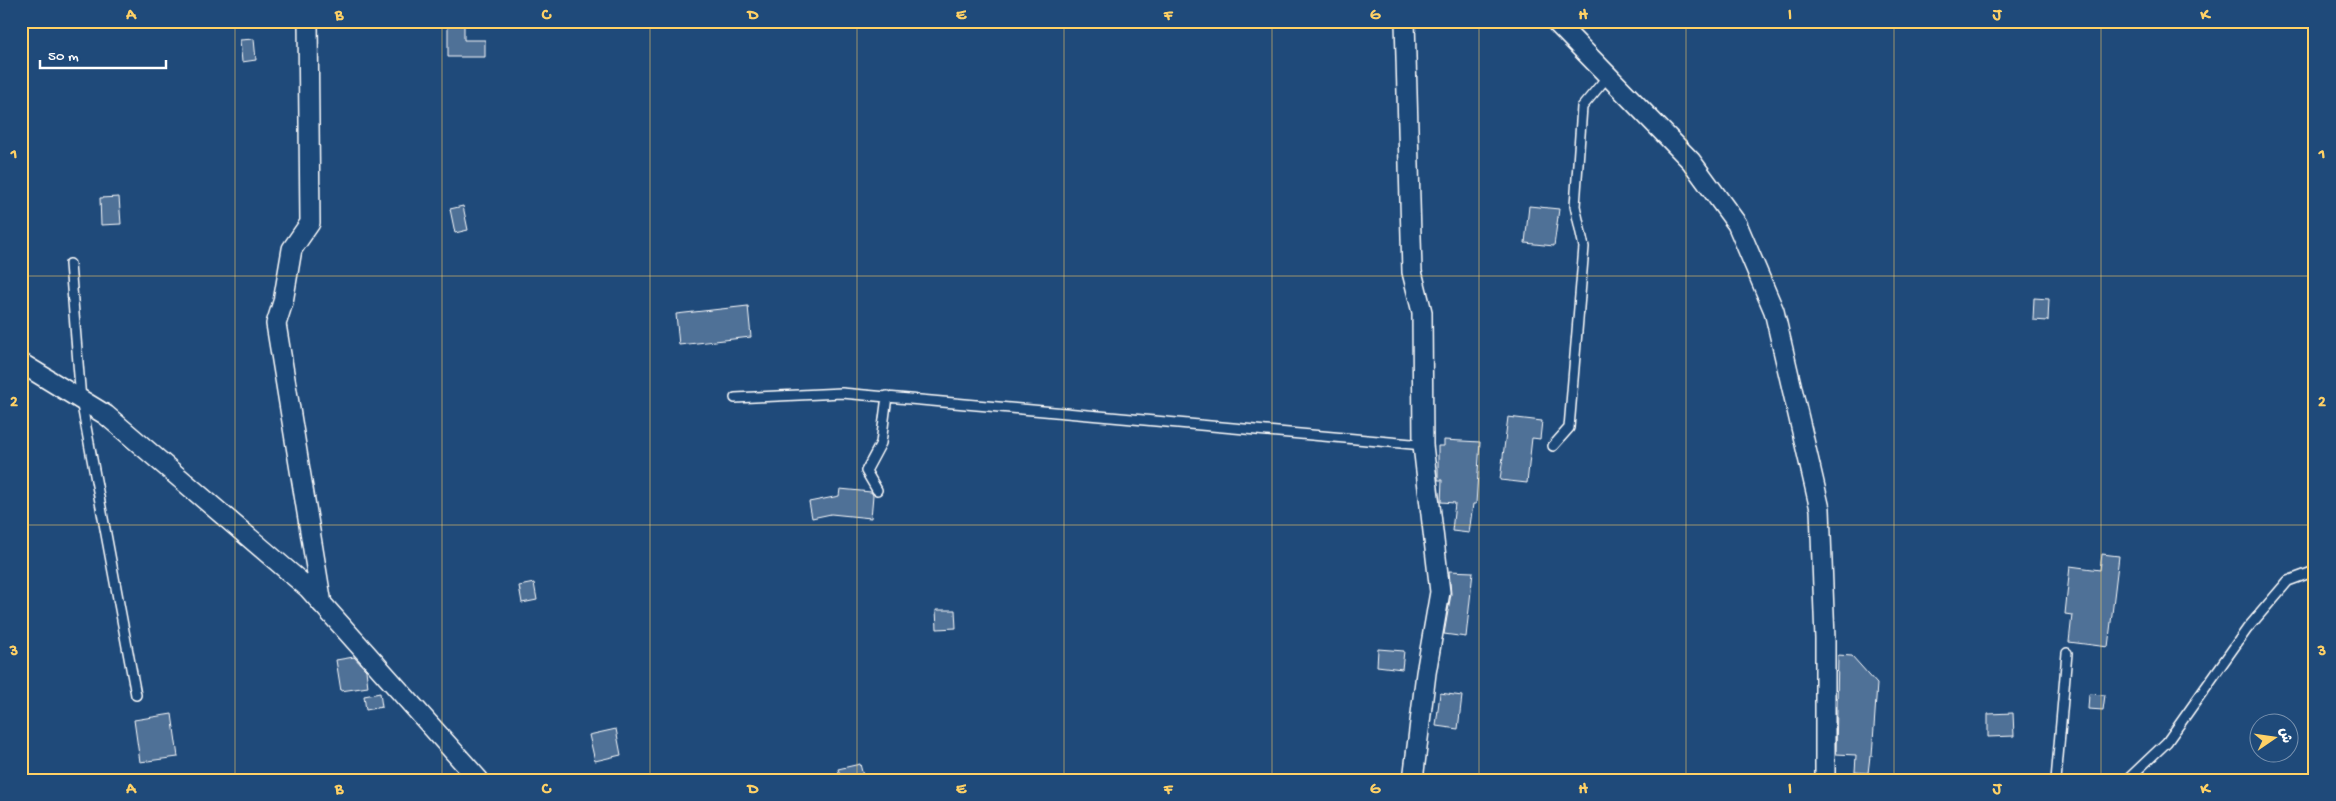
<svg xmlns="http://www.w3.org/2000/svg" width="2336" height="801" viewBox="0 0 2336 801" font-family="'Gochi Hand','Playpen Sans Arabic',sans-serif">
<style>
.building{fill:#507197;stroke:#fff}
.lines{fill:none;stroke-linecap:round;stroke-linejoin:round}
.service-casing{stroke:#fff;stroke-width:12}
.minor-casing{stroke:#fff;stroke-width:22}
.service{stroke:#1f4a7a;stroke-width:9}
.minor{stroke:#1f4a7a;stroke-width:19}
.grid{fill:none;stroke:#ffd166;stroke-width:1;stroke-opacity:0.55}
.neatline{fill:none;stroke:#ffd166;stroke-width:2}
.grid-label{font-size:16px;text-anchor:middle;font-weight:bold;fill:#ffd166}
</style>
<rect width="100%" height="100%" fill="#1f4a7a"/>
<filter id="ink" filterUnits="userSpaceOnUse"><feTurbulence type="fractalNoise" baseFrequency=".02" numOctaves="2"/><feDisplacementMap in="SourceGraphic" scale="10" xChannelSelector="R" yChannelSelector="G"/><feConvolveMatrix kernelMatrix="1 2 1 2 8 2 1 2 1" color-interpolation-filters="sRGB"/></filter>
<g filter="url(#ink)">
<path class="building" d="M 448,21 L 464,21 L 464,40 L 485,40 L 485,57 L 448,57 Z
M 254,39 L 256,60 L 242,62 L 240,40 Z
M 119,197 L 121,224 L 101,225 L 100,198 Z
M 463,206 L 468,230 L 455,233 L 450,209 Z
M 1529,206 L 1559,209 L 1554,246 L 1525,243 Z
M 2034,298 L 2049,299 L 2048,321 L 2033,320 Z
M 748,306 L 751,337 L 679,345 L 676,314 Z
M 1508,417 L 1542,421 L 1540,439 L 1532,438 L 1527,483 L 1500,480 Z
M 1444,440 L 1480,442 L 1476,504 L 1473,504 L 1469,533 L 1452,531 L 1455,503 L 1441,502 L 1442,480 L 1438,480 L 1438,446 L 1444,446 Z
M 840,489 L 871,492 L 873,495 L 871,518 L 831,514 L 812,518 L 809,502 L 839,496 Z
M 2102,554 L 2119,556 L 2108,647 L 2069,642 L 2072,615 L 2065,614 L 2070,566 L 2100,570 Z
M 1449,571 L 1473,572 L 1466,637 L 1444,634 L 1451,594 Z
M 534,583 L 537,600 L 522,603 L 519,586 Z
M 936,610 L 955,610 L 956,628 L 937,629 Z
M 1378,649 L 1404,651 L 1402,669 L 1377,666 Z
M 1838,655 L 1852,656 L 1877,684 L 1872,756 L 1870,756 L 1868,773 L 1855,772 L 1856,755 L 1836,754 Z
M 354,657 L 366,670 L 368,687 L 341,691 L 336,660 Z
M 380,693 L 382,707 L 366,710 L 364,696 Z
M 1440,693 L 1462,696 L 1458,729 L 1436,726 Z
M 2089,694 L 2105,695 L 2103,710 L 2088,709 Z
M 2013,713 L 2014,736 L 1988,737 L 1988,714 Z
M 172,714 L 178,757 L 140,762 L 134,720 Z
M 616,729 L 621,755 L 595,761 L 589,735 Z
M 860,764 L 864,780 L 841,780 L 838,769 Z"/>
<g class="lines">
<g class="service-casing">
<path id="service" d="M 70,264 L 81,400 L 136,695
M 735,398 L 842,393 L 1423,445
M 1553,446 L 1569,428 L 1584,247 L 1575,206 L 1582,107 L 1608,76
M 877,490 L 866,471 L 881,443 L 887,396
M 2056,780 L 2067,653
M 2127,780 L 2167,742 L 2247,629 L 2288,581 L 2315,571"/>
</g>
<g class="minor-casing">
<path id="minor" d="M 308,21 L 310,223 L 292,249 L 283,302 L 276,324 L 322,604
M 1405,21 L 1412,272 L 1422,312 L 1423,445 L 1440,592 L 1426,673 L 1413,780
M 1555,21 L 1691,161 L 1737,224 L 1774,311 L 1820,509 L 1825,639 L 1825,780
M 21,363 L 106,415 L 308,588 L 479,780"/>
</g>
<use href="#service" class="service"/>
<use href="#minor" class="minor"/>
</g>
</g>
<path class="grid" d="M 235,21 L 235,780M 442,21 L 442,780M 650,21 L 650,780M 857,21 L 857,780M 1064,21 L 1064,780M 1272,21 L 1272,780M 1479,21 L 1479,780M 1686,21 L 1686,780M 1894,21 L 1894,780M 2101,21 L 2101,780M 21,276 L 2315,276M 21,525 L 2315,525"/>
<rect width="2336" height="801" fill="none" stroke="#1f4a7a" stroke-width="55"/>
<g transform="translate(2274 738) rotate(77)"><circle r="24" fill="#1f4a7a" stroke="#7992af"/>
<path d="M0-4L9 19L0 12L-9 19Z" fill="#ffd166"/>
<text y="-8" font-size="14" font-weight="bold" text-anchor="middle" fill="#ffffff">ش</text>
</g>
<path d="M40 60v8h126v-8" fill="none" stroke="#ffffff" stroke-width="2.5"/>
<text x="48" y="60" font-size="15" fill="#ffffff" stroke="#1f4a7a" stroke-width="4" paint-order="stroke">50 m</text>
<rect x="28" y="28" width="2280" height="746" class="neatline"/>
<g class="grid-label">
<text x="131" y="19">A</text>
<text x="339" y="19">B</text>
<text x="546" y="19">C</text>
<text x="753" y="19">D</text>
<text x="961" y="19">E</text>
<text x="1168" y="19">F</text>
<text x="1375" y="19">G</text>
<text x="1583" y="19">H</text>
<text x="1790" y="19">I</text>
<text x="1997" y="19">J</text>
<text x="2205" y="19">K</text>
<text x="14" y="158">1</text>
<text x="2322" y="158">1</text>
<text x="14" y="406">2</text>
<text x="2322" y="406">2</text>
<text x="14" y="655">3</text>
<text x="2322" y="655">3</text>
<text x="131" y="793">A</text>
<text x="339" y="793">B</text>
<text x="546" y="793">C</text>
<text x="753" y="793">D</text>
<text x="961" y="793">E</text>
<text x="1168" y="793">F</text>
<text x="1375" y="793">G</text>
<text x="1583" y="793">H</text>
<text x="1790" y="793">I</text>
<text x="1997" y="793">J</text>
<text x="2205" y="793">K</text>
</g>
</svg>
